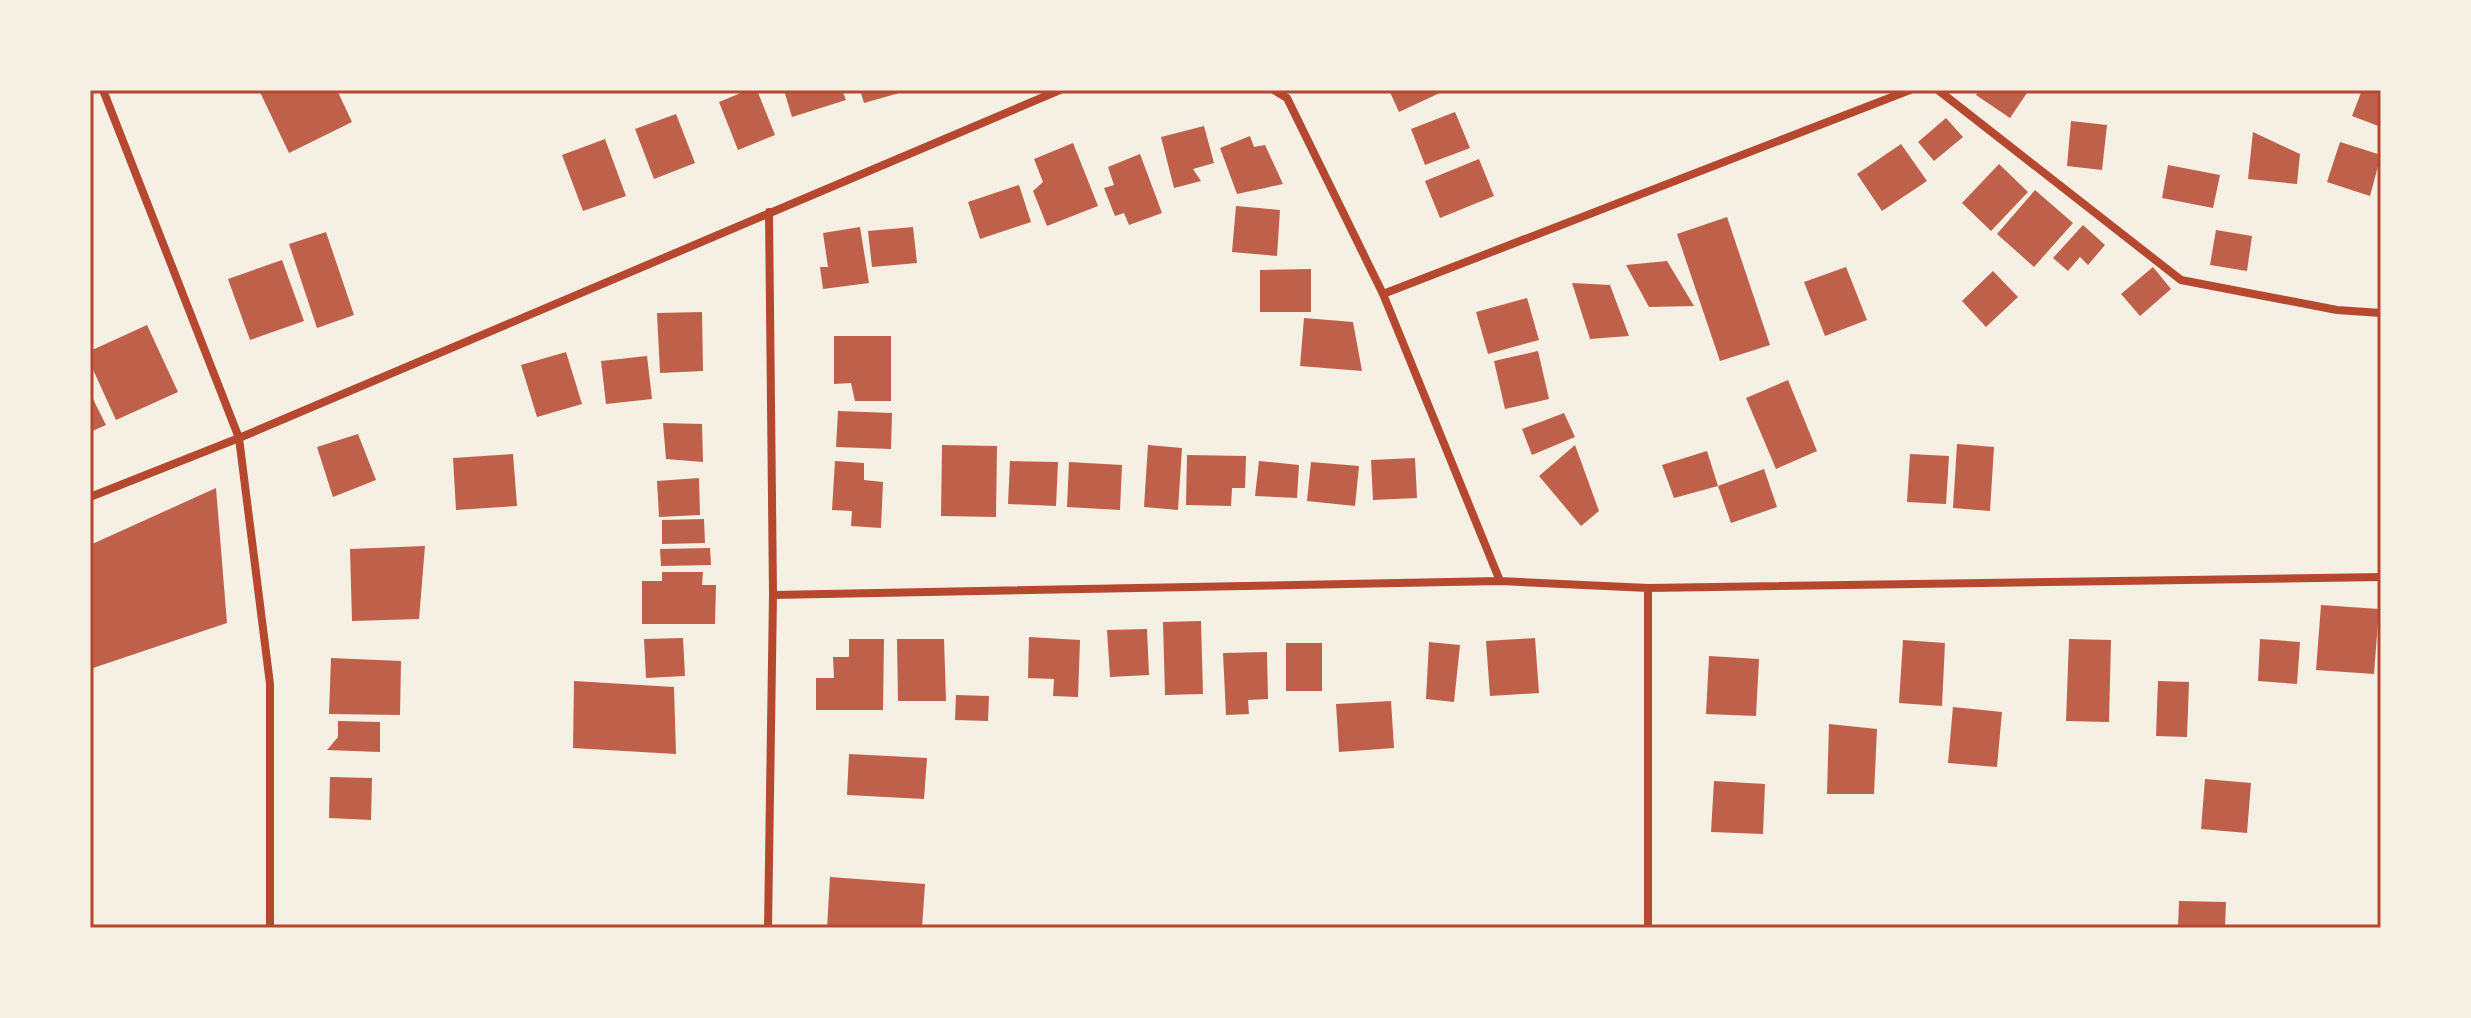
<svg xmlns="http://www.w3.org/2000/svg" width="2471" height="1018" viewBox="0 0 2471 1018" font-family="'Libre Baskerville',serif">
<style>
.building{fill:#bf614a}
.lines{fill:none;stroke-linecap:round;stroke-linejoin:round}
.minor{stroke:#b5482f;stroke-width:8}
.neatline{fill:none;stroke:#b5482f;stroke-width:3}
</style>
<rect width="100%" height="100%" fill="#f6efe4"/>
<path class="building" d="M 259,90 L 337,90 L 352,122 L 289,153 Z
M 748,90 L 757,90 L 775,135 L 738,150 L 719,102 Z
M 784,90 L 842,90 L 846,100 L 792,117 Z
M 860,90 L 906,90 L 906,91 L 864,103 Z
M 1389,90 L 1446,90 L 1399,112 Z
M 1979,90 L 2029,90 L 2010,118 L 1976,95 Z
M 2362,90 L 2381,92 L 2381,127 L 2352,116 Z
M 1455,112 L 1470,148 L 1425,165 L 1411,129 Z
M 676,114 L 695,163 L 654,179 L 635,129 Z
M 1946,118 L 1963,137 L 1934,161 L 1918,142 Z
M 2071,121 L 2107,125 L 2102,170 L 2067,166 Z
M 1204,126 L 1214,163 L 1193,169 L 1201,181 L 1174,188 L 1161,137 Z
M 2253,132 L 2300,154 L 2297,184 L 2248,179 Z
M 1250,136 L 1254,147 L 1265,145 L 1283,184 L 1237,194 L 1220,148 Z
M 605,139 L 626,196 L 583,211 L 562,155 Z
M 2340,142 L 2381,155 L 2370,196 L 2327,182 Z
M 1073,143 L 1098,206 L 1047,226 L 1033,191 L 1043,182 L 1034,159 Z
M 1901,144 L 1927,181 L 1882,211 L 1857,174 Z
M 1140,154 L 1162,213 L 1129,225 L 1124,213 L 1115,216 L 1104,188 L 1114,185 L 1108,167 Z
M 1479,159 L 1494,196 L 1440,218 L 1425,181 Z
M 1999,164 L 2028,192 L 1991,231 L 1962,203 Z
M 2168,165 L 2220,175 L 2213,208 L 2162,198 Z
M 1019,185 L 1031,222 L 980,239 L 968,202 Z
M 2035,190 L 2073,223 L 2034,267 L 1997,234 Z
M 1236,206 L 1280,210 L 1277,256 L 1232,252 Z
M 1727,217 L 1770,345 L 1720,361 L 1677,234 Z
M 2083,225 L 2105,245 L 2088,265 L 2080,257 L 2068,271 L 2053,258 Z
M 860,227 L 869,283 L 823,289 L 820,267 L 828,267 L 823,233 Z
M 913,227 L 917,263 L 872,267 L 868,231 Z
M 2216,230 L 2252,236 L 2247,271 L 2210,265 Z
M 326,232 L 354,315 L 317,328 L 289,244 Z
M 282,260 L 304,321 L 250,340 L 228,279 Z
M 1667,261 L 1694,306 L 1649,307 L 1626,265 Z
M 1846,267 L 1867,320 L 1825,336 L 1804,282 Z
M 2153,267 L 2171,289 L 2140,316 L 2121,294 Z
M 1311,269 L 1311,312 L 1260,312 L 1260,270 Z
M 1993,271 L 2018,297 L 1986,327 L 1962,301 Z
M 1572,283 L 1610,285 L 1629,336 L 1590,339 Z
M 1527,298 L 1539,340 L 1488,354 L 1476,312 Z
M 702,312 L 703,371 L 660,373 L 657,313 Z
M 1304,318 L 1353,322 L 1362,371 L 1300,366 Z
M 147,325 L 178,392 L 116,420 L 90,363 L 90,351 Z
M 834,336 L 891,336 L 891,401 L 855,401 L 851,383 L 834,384 Z
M 1538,351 L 1549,399 L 1505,409 L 1494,361 Z
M 566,352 L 582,404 L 537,417 L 521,365 Z
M 647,356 L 652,399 L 606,404 L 601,361 Z
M 1788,380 L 1817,451 L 1776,469 L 1746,398 Z
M 90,393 L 106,425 L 90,432 Z
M 838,411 L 892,413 L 891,449 L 836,447 Z
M 1564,413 L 1575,437 L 1532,455 L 1522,429 Z
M 663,423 L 702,424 L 703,462 L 666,459 Z
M 358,434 L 376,480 L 333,497 L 317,447 Z
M 1957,444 L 1994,447 L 1990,511 L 1953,508 Z
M 942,445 L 997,446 L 996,517 L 941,516 Z
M 1148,445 L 1182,448 L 1178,510 L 1144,507 Z
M 1575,445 L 1599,511 L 1581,526 L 1539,476 Z
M 1707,451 L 1718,486 L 1764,469 L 1777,507 L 1731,523 L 1718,486 L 1674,498 L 1662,465 Z
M 513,454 L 517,506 L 456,510 L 453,458 Z
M 1910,454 L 1949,456 L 1946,504 L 1907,502 Z
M 1187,455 L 1246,456 L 1245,488 L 1232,488 L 1231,506 L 1186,505 Z
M 1415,458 L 1417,498 L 1373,500 L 1371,460 Z
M 835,461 L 864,463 L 864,480 L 883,482 L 881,528 L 851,526 L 852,511 L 832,510 Z
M 1010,461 L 1058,462 L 1056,506 L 1008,504 Z
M 1259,461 L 1299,465 L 1297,498 L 1255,496 Z
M 1069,462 L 1122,465 L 1120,510 L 1067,507 Z
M 1311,462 L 1359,466 L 1355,506 L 1307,501 Z
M 699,478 L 700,515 L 659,517 L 657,481 Z
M 216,488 L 227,623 L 90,669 L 90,545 Z
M 704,519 L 705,543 L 662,544 L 662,520 Z
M 425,546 L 419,619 L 352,621 L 350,549 Z
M 710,548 L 711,565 L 661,566 L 660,549 Z
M 662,572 L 703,572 L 702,585 L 716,585 L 715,624 L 642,624 L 642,581 L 662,581 Z
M 2321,605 L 2379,609 L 2374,674 L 2316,670 Z
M 1201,621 L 1203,694 L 1165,695 L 1163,622 Z
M 1147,629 L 1149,675 L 1110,677 L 1107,630 Z
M 1029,637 L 1080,640 L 1078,697 L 1053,696 L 1054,679 L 1028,678 Z
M 683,638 L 685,676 L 646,678 L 644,639 Z
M 1535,638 L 1539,693 L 1490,696 L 1486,641 Z
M 849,639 L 884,639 L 883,710 L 816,710 L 816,678 L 834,678 L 833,657 L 849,657 Z
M 897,639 L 944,639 L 946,701 L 898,701 Z
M 2069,639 L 2111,640 L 2109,722 L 2066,721 Z
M 2260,639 L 2300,642 L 2297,684 L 2258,681 Z
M 1903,640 L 1945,643 L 1942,706 L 1899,703 Z
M 1429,642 L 1460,645 L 1454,702 L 1426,699 Z
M 1286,643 L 1322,643 L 1322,691 L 1286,691 Z
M 1267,652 L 1268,699 L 1248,700 L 1249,714 L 1226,715 L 1223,653 Z
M 1709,656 L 1759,659 L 1756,716 L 1706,714 Z
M 331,658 L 401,661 L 400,715 L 329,714 Z
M 574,681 L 674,687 L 676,754 L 573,748 Z
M 2158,681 L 2189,682 L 2187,737 L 2156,736 Z
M 956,695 L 989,696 L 988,721 L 955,720 Z
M 1391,701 L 1394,748 L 1339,752 L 1336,704 Z
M 1953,707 L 2002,712 L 1997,767 L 1948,763 Z
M 338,721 L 380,722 L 380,752 L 327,750 L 338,737 Z
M 1829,724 L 1877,729 L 1874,794 L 1827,794 Z
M 849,754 L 927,758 L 924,799 L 847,795 Z
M 330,777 L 372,778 L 371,820 L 329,818 Z
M 2205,779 L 2251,783 L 2247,833 L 2201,829 Z
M 1714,781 L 1765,784 L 1763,834 L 1711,832 Z
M 830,877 L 925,884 L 922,928 L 827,928 Z
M 2179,901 L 2226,902 L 2225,928 L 2178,928 Z"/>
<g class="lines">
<path class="minor" d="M 103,90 L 239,438 L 270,684 L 270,928
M 1274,90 L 1287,98 L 1383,294 L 1500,581
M 1938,90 L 2181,280 L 2337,310 L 2381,313
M 1383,294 L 1910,90
M 90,497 L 239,438 L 1060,90
M 1648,588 L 1648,928
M 773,595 L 1500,581 L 1648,588 L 2381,577
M 768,928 L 773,595 L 769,212"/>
</g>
<rect width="2471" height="1018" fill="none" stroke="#f6efe4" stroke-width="184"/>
<rect x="92" y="92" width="2287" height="834" class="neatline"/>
</svg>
